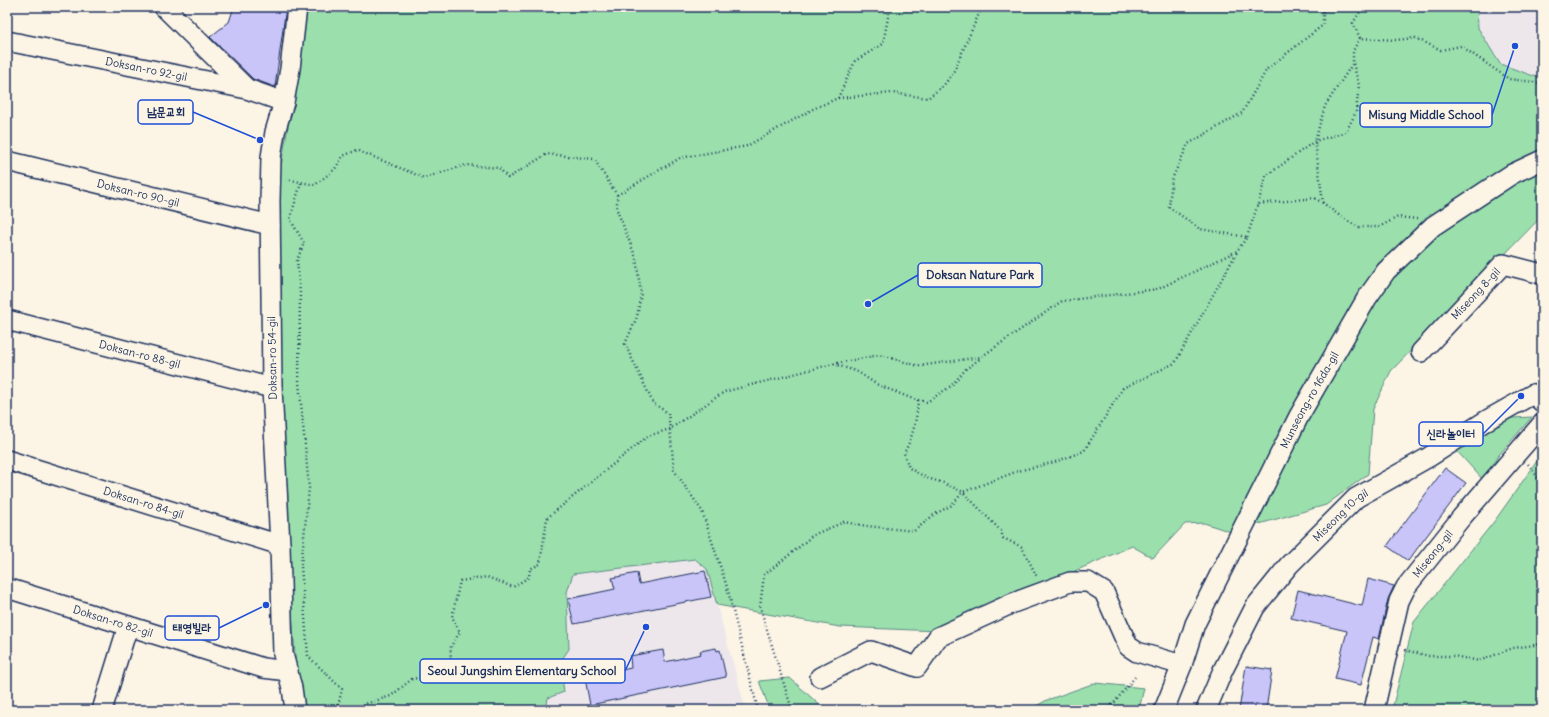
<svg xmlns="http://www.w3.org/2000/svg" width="1549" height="717" viewBox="0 0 1549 717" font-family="Delius,'Poor Story',sans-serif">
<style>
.built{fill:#ede7eb}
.green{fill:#9be0ac;stroke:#5b8885}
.building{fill:#cac5f8;stroke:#1b2f5e}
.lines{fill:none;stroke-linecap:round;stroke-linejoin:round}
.minor-casing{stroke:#1b2f5e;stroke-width:22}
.path{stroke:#1b2f5e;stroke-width:2.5;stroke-dasharray:1 3;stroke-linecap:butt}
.minor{stroke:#fcf5e5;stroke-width:19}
.labels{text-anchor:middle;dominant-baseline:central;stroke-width:4;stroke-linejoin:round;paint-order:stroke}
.street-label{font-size:11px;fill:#1b2f5e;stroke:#fcf5e5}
.leader{fill:none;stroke:#1d4ed8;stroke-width:1.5}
.callout-dot{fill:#1d4ed8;stroke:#fcf5e5;stroke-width:1.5}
.callout{fill:#fcf5e5;stroke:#1d4ed8;stroke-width:1.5}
.callout-label{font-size:12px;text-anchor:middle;font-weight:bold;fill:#1b2f5e}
</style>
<rect width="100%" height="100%" fill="#fcf5e5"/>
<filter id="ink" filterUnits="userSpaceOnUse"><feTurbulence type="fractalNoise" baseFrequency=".025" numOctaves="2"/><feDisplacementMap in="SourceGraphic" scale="8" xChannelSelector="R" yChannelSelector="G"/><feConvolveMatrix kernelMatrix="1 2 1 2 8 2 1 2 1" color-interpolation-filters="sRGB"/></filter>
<g filter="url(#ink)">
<path class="built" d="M 1477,7 L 1542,7 L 1542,79 L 1500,64 L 1478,28 Z
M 695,559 L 707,569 L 746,710 L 546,710 L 548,698 L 564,692 L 560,661 L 569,649 L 567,592 L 573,574 Z"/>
<path class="green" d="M 303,7 L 1477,7 L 1478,28 L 1500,64 L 1542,79 L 1542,216 L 1391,371 L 1373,409 L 1368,474 L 1326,505 L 1231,532 L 1204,523 L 1185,524 L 1153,558 L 1132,546 L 938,631 L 840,627 L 717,605 L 707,569 L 695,559 L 573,574 L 567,592 L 569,649 L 560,662 L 564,692 L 548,698 L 546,710 L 303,710 L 296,670 L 281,447 L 278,225 L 281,166 L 300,59 Z
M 1532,417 L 1498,456 L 1484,481 L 1455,449 L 1478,431 L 1512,418 Z
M 1542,454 L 1542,710 L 1396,710 L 1392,709 L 1414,622 L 1496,519 Z
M 790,678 L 825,710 L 770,710 L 759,681 Z
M 1095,683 L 1144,688 L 1139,710 L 1029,710 L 1047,700 Z"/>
<path class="building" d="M 234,7 L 286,7 L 275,87 L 253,79 L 210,37 L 229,22 Z
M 1445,468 L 1466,483 L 1408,561 L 1387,546 Z
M 705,571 L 711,597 L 574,624 L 568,599 L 615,589 L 612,578 L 637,573 L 639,584 Z
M 1368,579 L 1394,586 L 1388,599 L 1379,639 L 1373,637 L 1361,685 L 1335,679 L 1347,631 L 1291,618 L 1298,590 L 1362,606 Z
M 716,648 L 717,651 L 720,650 L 726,677 L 590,705 L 585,678 L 631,668 L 630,656 L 663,650 L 665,662 L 701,654 L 700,651 Z
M 1246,666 L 1272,670 L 1266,710 L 1239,710 Z"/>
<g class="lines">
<g class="minor-casing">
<g id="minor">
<path d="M 164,7 L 247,89"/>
<path id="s1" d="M 7,41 L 247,89 L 284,102"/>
<path id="s2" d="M 7,161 L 270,225"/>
<path id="s3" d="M 7,320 L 272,388"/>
<path id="s4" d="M 1421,352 L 1503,264 L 1542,274"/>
<path id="s5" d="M 7,460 L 280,545"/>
<path id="s6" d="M 7,588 L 263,668 L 288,671"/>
<path d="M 820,677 L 871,651 L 917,667 L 938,637 L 1013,603 L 1070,582 L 1088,582 L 1104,592 L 1128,646 L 1137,652 L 1182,665"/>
<path d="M 102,710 L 128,626"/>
<path d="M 295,710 L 292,688 L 283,654 L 280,545 L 272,388 L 270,201 L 271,157 L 275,132 L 284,102 L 290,69 L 297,7"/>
<path id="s7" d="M 1164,710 L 1182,665 L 1195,624 L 1299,416 L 1367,298 L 1386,271 L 1433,226 L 1512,174 L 1542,160"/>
<path id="s8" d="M 1206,710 L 1223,670 L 1255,607 L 1289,565 L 1356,498 L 1429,457 L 1487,420 L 1533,394 L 1542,402"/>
<path id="s9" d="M 1374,710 L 1399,601 L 1406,587 L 1461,518 L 1542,424"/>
</g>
</g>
<path class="path" d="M 1040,7 L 1045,9 L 1046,7
M 1360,38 L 1353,23 L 1363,7
M 838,98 L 892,93 L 928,98 L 944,85 L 953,73 L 981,9 L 983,7
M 286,179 L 315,185 L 335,169 L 343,156 L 357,150 L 424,178 L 466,165 L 499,168 L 508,178 L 547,154 L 594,159 L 617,195 L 617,210 L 636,258 L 641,294 L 637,317 L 625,344 L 653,403 L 668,413 L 670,429 L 648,436 L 547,518 L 540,564 L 530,569 L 529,577 L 513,587 L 487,577 L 460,581 L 452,617 L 460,632 L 451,646 L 450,672 L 412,679 L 391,696 L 365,704 L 360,710
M 301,183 L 290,219 L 304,243 L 297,260 L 300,293 L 299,382 L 309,488 L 301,566 L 308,656 L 342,689 L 337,710
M 617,195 L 680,158 L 747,146 L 813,109 L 838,98 L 855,61 L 883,44 L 890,7
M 1258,204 L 1266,176 L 1315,141 L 1346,132 L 1356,112 L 1359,85 L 1353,63
M 1417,219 L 1398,217 L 1379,227 L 1358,227 L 1340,216 L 1323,203 L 1315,141 L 1325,106 L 1353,63 L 1353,51 L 1360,38 L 1396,40 L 1415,38 L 1441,50 L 1461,46 L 1509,79 L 1542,83
M 1247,237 L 1258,204 L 1314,198 L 1323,203
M 834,364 L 858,372 L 876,384 L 913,399 L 927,402 L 951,386 L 966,369 L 981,358
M 918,400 C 917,418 913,437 904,453 L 909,468 L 927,478 L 944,483 L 963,492 L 1001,531 L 1003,538 L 1022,547 L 1037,577
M 1528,464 L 1542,483
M 1405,650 L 1429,656 L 1454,656 L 1479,661 L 1513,648 L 1542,644
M 758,710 L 727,587 L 702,511 L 674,470 L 670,429 L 724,392 L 833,364 L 879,355 L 919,366 L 981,357 L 1062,301 L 1158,289 L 1237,251 L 1247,237 L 1200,229 L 1169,207 L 1172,179 L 1188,144 L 1242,113 L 1267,69 L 1323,25 L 1323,7
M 792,710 L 760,607 L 764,575 L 798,548 L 813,535 L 844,522 L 867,526 L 914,531 L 935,514 L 952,505 L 963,492 L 1018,471 L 1055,462 L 1084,451 L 1123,388 L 1175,363 L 1237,252
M 1105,710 L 1114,703 L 1135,677"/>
<use href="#minor" class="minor"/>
</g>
</g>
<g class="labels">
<g class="street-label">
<text stroke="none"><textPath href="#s1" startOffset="142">Doksan-ro 92-gil</textPath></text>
<text stroke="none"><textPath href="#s2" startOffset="135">Doksan-ro 90-gil</textPath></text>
<text stroke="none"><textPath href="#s4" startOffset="80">Miseong 8-gil</textPath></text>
<text stroke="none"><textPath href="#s3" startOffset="137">Doksan-ro 88-gil</textPath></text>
<text transform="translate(272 358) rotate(-91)">Doksan-ro 54-gil</text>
<text stroke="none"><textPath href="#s7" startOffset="343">Munseong-ro 16da-gil</textPath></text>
<text stroke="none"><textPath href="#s5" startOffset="143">Doksan-ro 84-gil</textPath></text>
<text stroke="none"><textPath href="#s8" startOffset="240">Miseong 10-gil</textPath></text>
<text stroke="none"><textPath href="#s9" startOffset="170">Miseong-gil</textPath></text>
<text stroke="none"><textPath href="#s6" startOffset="111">Doksan-ro 82-gil</textPath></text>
</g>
</g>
<path class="leader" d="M260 140L193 112M1515 46L1492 115M868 304L918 275M1521 396L1483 434M266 605L219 628M646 627L625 671"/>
<g class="callout-dot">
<circle cx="260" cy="140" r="4"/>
<circle cx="1515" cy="46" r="4"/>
<circle cx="868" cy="304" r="4"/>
<circle cx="1521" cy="396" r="4"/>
<circle cx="266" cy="605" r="4"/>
<circle cx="646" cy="627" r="4"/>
</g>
<g class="callout">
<rect x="138" y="100" width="55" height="24" rx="4"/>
<rect x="1360" y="103" width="132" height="24" rx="4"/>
<rect x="918" y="263" width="124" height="24" rx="4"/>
<rect x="1419" y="422" width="64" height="24" rx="4"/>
<rect x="165" y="616" width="54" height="24" rx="4"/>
<rect x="420" y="659" width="205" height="24" rx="4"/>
</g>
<g class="callout-label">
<text x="166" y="116">남문교회</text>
<text x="1426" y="119">Misung Middle School</text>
<text x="980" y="279">Doksan Nature Park</text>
<text x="1451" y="438">신라놀이터</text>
<text x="192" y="632">태영빌라</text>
<text x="522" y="675">Seoul Jungshim Elementary School</text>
</g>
<rect width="1549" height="717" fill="none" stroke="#fcf5e5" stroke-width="24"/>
<rect x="12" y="12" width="1525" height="693" fill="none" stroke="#1b2f5e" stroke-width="1.5" filter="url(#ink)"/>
</svg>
